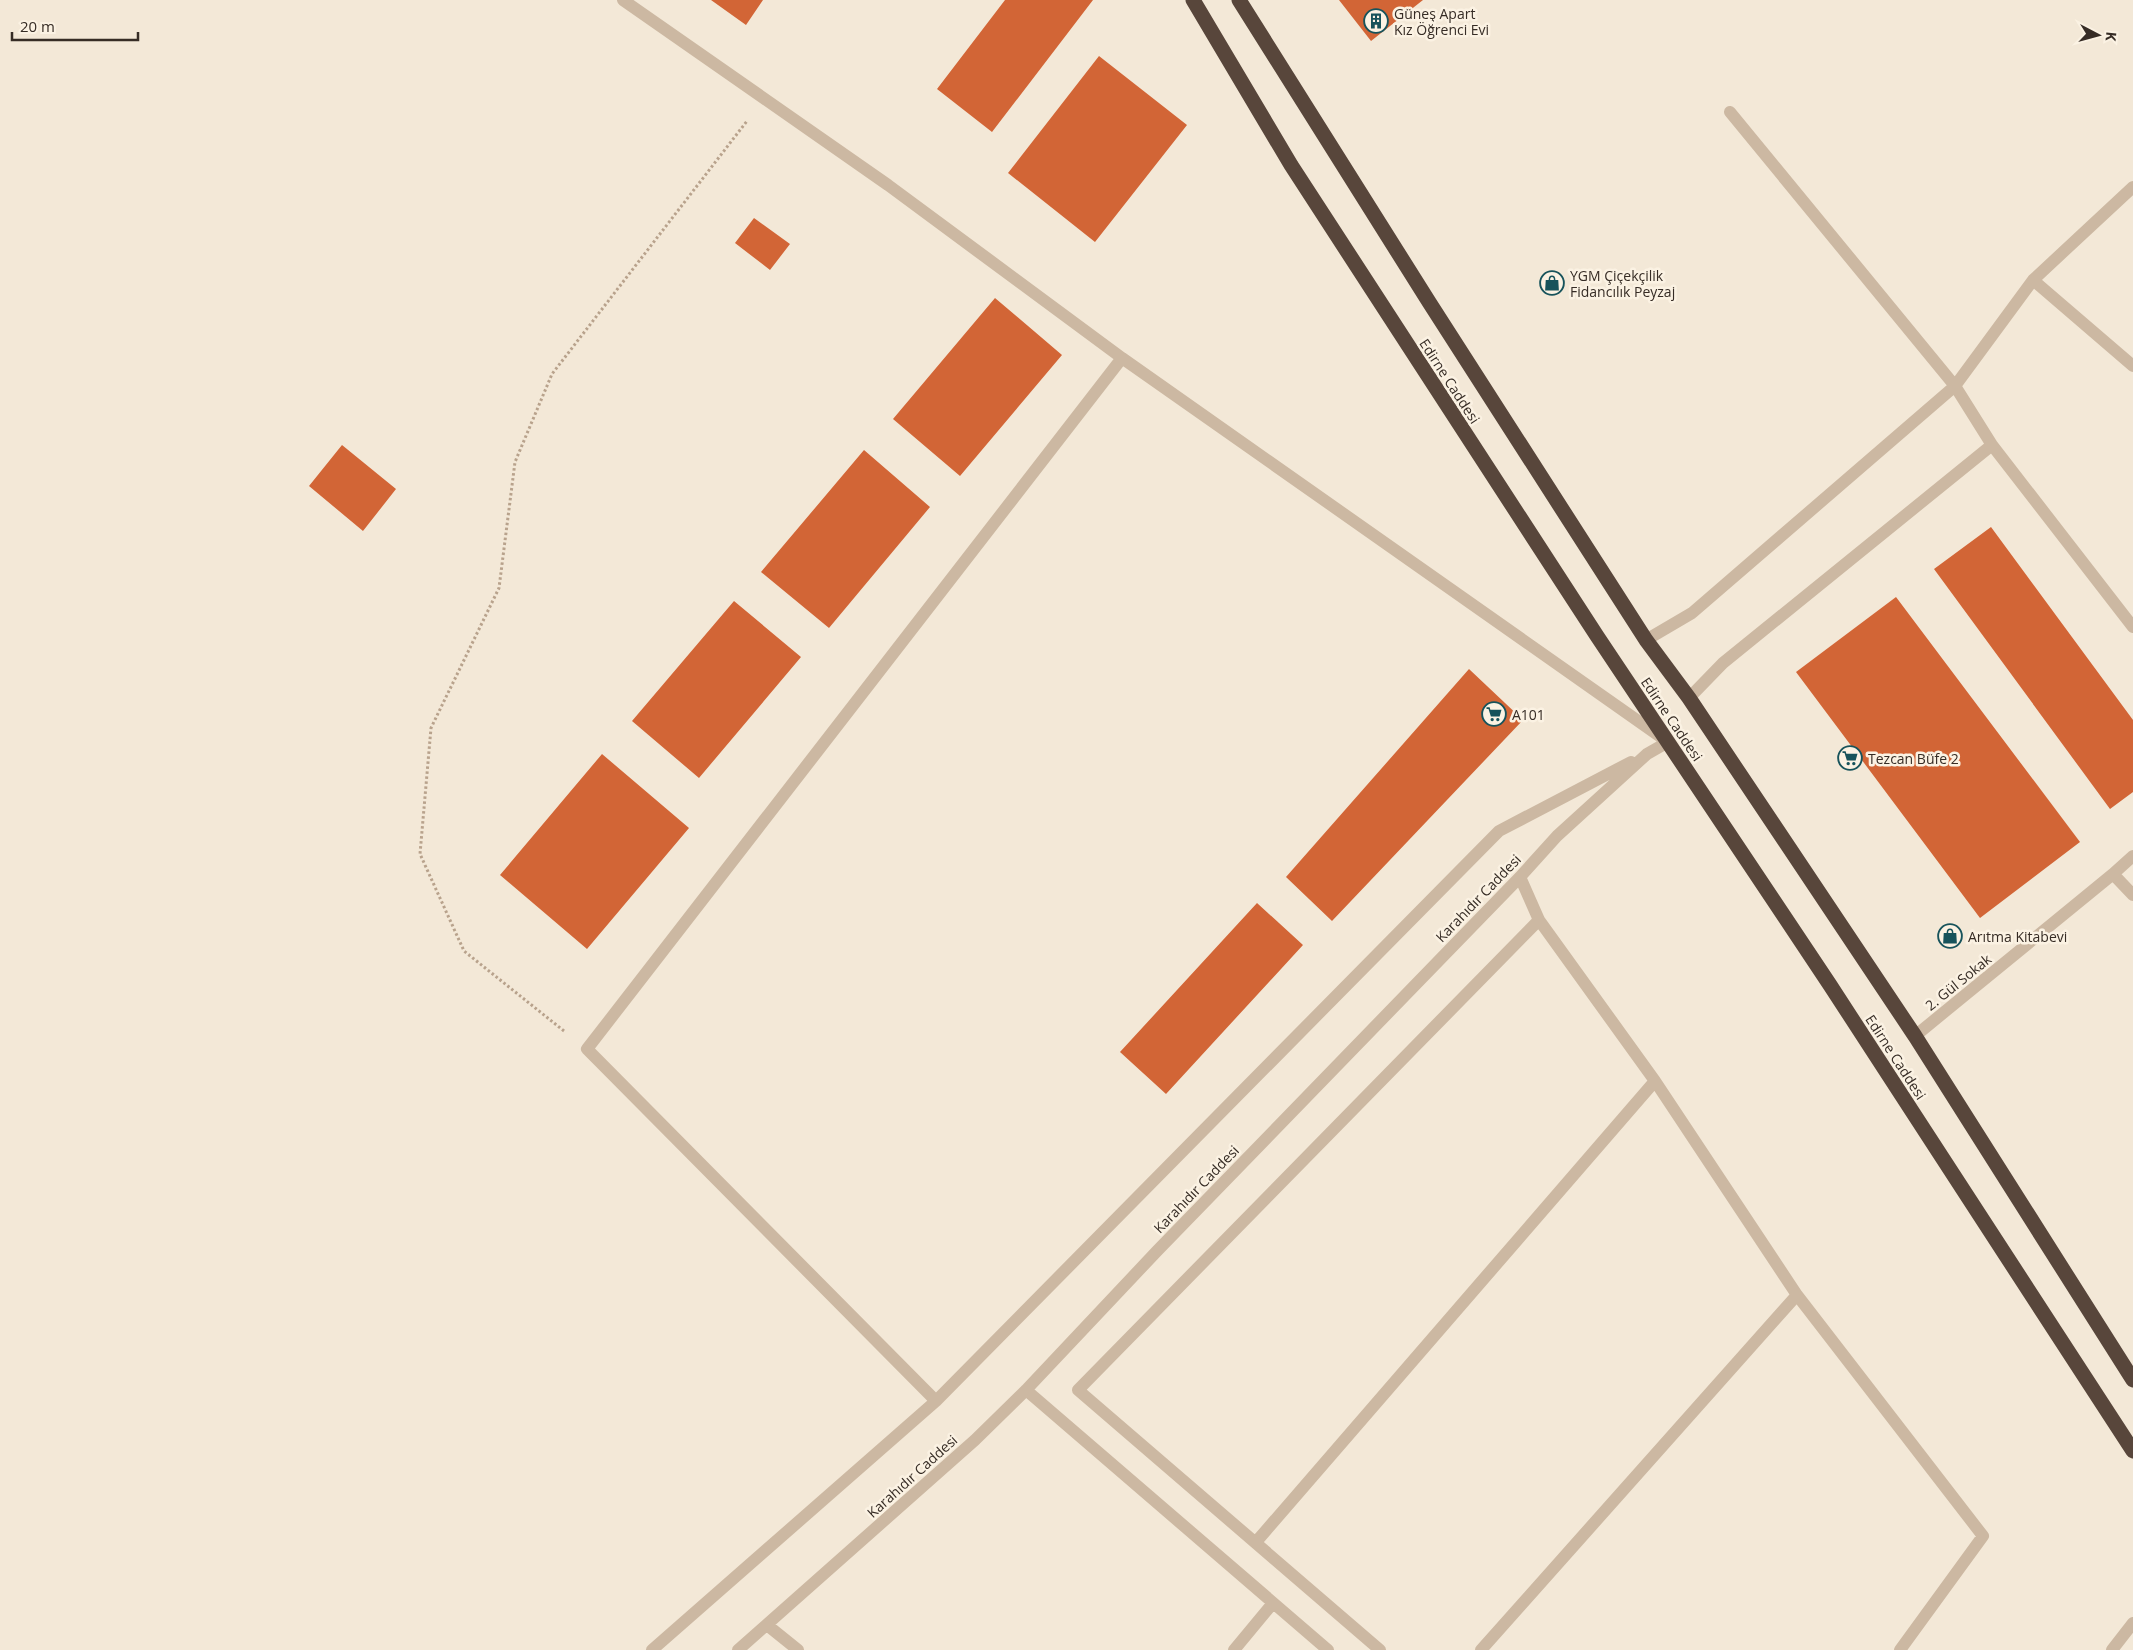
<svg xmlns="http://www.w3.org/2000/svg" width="2133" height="1650" viewBox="0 0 2133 1650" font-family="'Open Sans',sans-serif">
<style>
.building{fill:#d26536}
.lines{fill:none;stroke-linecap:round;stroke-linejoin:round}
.path{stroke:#b8a28c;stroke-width:3;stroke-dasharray:2.5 2.5;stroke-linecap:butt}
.minor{stroke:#ccb8a2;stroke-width:12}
.highway{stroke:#58463b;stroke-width:15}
.labels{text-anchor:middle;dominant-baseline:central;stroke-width:5;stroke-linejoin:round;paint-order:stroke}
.poi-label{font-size:14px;fill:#362c25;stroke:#fbf2e3;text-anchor:start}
.street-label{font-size:14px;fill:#362c25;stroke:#fbf2e3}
</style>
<rect width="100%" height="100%" fill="#f3e8d7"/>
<path class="building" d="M 711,0 L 763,0 L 746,25 Z
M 1005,0 L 1093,0 L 992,132 L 937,89 Z
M 1339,0 L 1423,0 L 1371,41 Z
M 1099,56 L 1187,125 L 1095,242 L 1008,173 Z
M 754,218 L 790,244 L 770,270 L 735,243 Z
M 995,298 L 1062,355 L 960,476 L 893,419 Z
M 342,445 L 396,489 L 363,531 L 309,486 Z
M 864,450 L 930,507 L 829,628 L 761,572 Z
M 1991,527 L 2133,720 L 2133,792 L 2110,809 L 1934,569 Z
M 1896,597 L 2080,842 L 1980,918 L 1796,672 Z
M 734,601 L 801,657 L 699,778 L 632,721 Z
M 1469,669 L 1523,720 L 1332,921 L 1286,877 Z
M 602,754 L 689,828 L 587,949 L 500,875 Z
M 1257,903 L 1303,945 L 1166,1094 L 1120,1052 Z"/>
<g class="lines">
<path class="path" d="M 564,1031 L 464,951 L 420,854 L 431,728 L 499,588 L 515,462 L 552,374 L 747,121"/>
<path class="minor" d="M 623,0 L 888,185 L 1122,358 L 1668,742 L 1647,754 L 1557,836 L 1520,877 L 1157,1251 L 1026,1390 L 975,1440 L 738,1650
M 1730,112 L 1955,386 L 1992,445 L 2133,627
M 2033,280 L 2133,366
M 1646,640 L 1692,613 L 1955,386 L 2033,280 L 2133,187
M 1689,698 L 1723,663 L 1992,445
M 2113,874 L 2133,856
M 1520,877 L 1539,920 L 1655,1081 L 1797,1295 L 1983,1536 L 1900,1650
M 1915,1036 L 2113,874 L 2133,895
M 1026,1390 L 1328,1650
M 936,1401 L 587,1049 L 1122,358
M 1256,1542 L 1655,1081
M 767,1625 L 798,1650
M 652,1650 L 936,1401 L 1499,831 L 1631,762
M 1234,1650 L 1273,1603
M 1380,1650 L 1078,1390 L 1539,920
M 1481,1650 L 1797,1295
M 2112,1650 L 2133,1623"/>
<path class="highway" d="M 1193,0 L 1291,165 L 1597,636 L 1830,985 L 2133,1451
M 1239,0 L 1429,302 L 1646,640 L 1689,698 L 1915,1036 L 2133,1380"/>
</g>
<defs>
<g id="building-ring" transform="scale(1.25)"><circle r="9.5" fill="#fbf2e3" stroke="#17535b" stroke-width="1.5"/><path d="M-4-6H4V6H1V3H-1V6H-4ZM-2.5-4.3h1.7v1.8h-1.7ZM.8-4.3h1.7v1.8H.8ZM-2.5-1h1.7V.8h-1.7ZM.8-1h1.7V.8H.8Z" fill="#17535b"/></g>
<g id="shop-ring" transform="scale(1.25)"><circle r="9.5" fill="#fbf2e3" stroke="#17535b" stroke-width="1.5"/><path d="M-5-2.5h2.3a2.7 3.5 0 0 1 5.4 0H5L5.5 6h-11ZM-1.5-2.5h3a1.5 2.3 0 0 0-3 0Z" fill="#17535b"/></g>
<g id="supermarket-ring" transform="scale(1.25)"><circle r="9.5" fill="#fbf2e3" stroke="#17535b" stroke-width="1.5"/><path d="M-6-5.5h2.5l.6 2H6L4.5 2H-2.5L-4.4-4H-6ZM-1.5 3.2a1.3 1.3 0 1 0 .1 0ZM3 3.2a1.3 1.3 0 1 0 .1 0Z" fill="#17535b"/></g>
</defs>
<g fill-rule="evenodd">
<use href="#building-ring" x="1376" y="21"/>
<use href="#shop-ring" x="1552" y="283"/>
<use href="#supermarket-ring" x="1494" y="714"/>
<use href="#supermarket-ring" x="1850" y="758"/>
<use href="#shop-ring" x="1950" y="936"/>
</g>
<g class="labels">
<g class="poi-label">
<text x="1394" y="13">Güneş Apart<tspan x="1394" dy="16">Kız Öğrenci Evi</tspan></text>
<text x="1570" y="275">YGM Çiçekçilik<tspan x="1570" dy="16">Fidancılık Peyzaj</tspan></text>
<text x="1512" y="714">A101</text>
<text x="1868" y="758">Tezcan Büfe 2</text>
<text x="1968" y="936">Arıtma Kitabevi</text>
</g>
<g class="street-label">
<text transform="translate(1450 381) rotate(57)">Edirne Caddesi</text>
<text transform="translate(1672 719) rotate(56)">Edirne Caddesi</text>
<text transform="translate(1478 898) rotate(-46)">Karahıdır Caddesi</text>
<text transform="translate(1958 982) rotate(-39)">2. Gül Sokak</text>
<text transform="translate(1896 1057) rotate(57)">Edirne Caddesi</text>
<text transform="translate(1196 1189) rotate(-46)">Karahıdır Caddesi</text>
<text transform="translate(912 1476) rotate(-42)">Karahıdır Caddesi</text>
</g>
</g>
<g transform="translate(2098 35) rotate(96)" stroke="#fbf2e3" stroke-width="4" paint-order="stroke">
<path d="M0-4L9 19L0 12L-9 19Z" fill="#362c25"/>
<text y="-8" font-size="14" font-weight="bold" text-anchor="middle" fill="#362c25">K</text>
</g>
<path d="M12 32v8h126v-8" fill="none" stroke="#362c25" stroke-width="2.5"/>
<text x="20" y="32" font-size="15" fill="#362c25" stroke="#fbf2e3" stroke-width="4" paint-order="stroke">20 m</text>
</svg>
